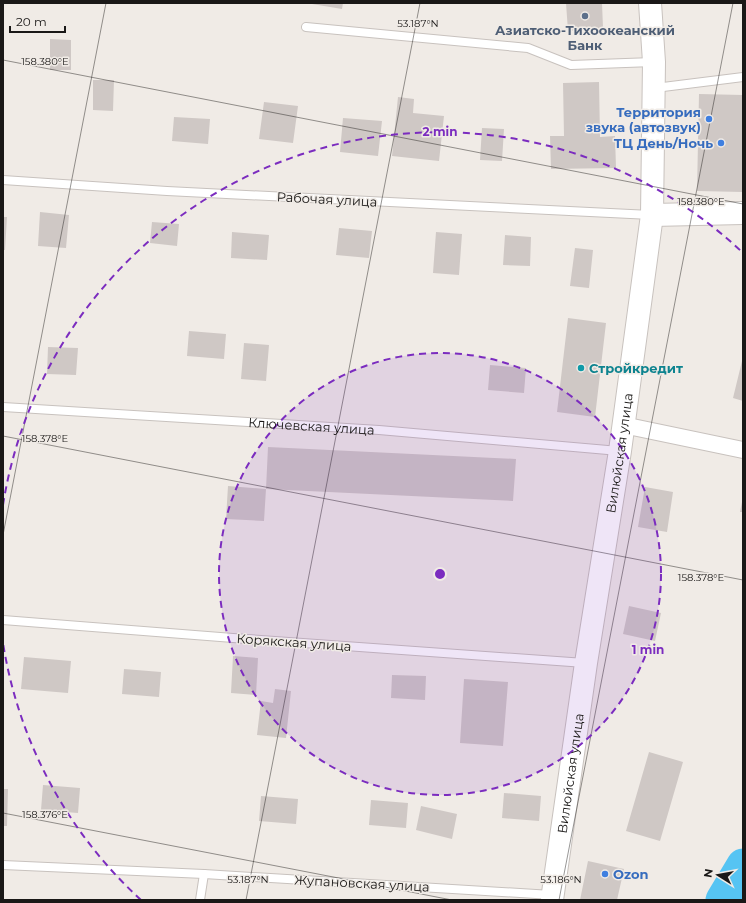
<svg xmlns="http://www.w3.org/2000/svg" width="746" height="903" viewBox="0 0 746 903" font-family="Montserrat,sans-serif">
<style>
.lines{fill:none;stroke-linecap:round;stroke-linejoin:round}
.river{stroke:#56c4f3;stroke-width:33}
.building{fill:#cfc8c5}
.lane-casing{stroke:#c8c2be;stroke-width:10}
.street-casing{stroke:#c8c2be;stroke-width:18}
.secondary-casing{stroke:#c8c2be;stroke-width:24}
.lane{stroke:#fff;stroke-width:8}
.street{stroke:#fff;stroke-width:16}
.secondary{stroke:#fff;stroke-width:22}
.ticks{fill:none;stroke:#1a1817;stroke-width:1;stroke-opacity:0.45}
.ring{fill:none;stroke:#7b2cbf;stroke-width:2;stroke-dasharray:7 5}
.service-dot{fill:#5c6f8a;stroke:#f0ebe6;stroke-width:1.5}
.shop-dot{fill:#3f7fe0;stroke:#f0ebe6;stroke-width:1.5}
.culture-dot{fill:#0f9aa8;stroke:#f0ebe6;stroke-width:1.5}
.labels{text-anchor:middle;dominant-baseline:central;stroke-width:3;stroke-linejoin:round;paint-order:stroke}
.service-label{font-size:13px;font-weight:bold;fill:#4e5e75;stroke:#f0ebe6}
.shop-label{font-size:13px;font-weight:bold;fill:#366cbe;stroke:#f0ebe6;text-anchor:end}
.street-label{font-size:13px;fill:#1a1817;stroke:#f0ebe6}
.culture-label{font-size:13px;font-weight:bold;fill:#0d838f;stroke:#f0ebe6;text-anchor:start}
.ticks-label{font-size:10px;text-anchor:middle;fill:#1a1817;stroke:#f0ebe6;stroke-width:3;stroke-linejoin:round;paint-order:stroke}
.centre{fill:#7b2cbf;stroke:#f0ebe6;stroke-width:2}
.ring-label{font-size:12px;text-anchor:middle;font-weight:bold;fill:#7b2cbf;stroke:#f0ebe6;stroke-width:3;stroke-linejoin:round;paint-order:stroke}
</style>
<rect width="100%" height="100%" fill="#f0ebe6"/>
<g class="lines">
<path class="river" d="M 722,900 L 743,865"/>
</g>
<path class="building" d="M 312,3 L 343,3 L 342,9 L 312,4 Z
M 566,3 L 602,3 L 603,28 L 568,31 Z
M 50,39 L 71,40 L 71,70 L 50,70 Z
M 93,80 L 114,80 L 113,111 L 93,110 Z
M 599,82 L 600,137 L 615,136 L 616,168 L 551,169 L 550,136 L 564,136 L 563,83 Z
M 699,94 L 743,95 L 743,192 L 697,191 Z
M 398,97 L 414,99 L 413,113 L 444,116 L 439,161 L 392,156 Z
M 264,102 L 298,106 L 293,143 L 259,139 Z
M 174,117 L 210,119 L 208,144 L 172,141 Z
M 343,118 L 382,121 L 378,156 L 340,152 Z
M 482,128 L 504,129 L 502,161 L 480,160 Z
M 40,212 L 69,215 L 66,248 L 38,246 Z
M 3,217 L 7,217 L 5,250 L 3,250 Z
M 152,222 L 179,224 L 177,246 L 150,243 Z
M 339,228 L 372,231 L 369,258 L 336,255 Z
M 232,232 L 269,235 L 267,260 L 231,258 Z
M 436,232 L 462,234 L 459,275 L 433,273 Z
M 505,235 L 531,237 L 530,266 L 503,265 Z
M 575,248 L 593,250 L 589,288 L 570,286 Z
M 568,318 L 606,323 L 595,417 L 557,412 Z
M 189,331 L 226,334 L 224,359 L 187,356 Z
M 244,343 L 269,345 L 266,381 L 241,379 Z
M 48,347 L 78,348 L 76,375 L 47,374 Z
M 742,361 L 743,361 L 743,401 L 733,398 Z
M 490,365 L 526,368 L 524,393 L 488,390 Z
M 268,447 L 516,459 L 513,501 L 266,489 Z
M 228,486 L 266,489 L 264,521 L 226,519 Z
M 645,487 L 673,492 L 667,532 L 638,527 Z
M 742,502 L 743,502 L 743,512 L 740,512 Z
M 629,606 L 661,613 L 655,641 L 623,634 Z
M 233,656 L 258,658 L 256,695 L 231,693 Z
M 24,657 L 71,661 L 68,693 L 21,689 Z
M 124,669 L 161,672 L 159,697 L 122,694 Z
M 392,675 L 426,676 L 425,700 L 391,698 Z
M 464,679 L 508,682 L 503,746 L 460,743 Z
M 275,689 L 291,691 L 286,738 L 257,735 L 261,701 L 273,703 Z
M 649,752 L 683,762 L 660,841 L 626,831 Z
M 43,785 L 80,788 L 78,813 L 41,810 Z
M 3,789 L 8,789 L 7,826 L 3,826 Z
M 504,793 L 541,796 L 539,821 L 502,818 Z
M 261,796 L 298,799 L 296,824 L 259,821 Z
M 371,800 L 408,803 L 406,828 L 369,825 Z
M 421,806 L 457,814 L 452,839 L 416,830 Z
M 588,861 L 624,869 L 617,900 L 580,900 Z"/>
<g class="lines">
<g class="lane-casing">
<g id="lane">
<path d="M 306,27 L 528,48 L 571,65 L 653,62"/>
<path d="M 655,88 L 743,77"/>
<path d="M 3,180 L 167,191 L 651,215"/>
<path id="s1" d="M 3,407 L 379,430 L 619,451"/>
<path d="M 3,620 L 233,638 L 585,663"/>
<path d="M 3,865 L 204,874 L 552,895"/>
<path d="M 200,900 L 204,874"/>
</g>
</g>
<g class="street-casing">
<path id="street" d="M 623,425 L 743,450"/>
</g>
<g class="secondary-casing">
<g id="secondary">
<path d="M 652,215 L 743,213"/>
<path id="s2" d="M 552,900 L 586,663 L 620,451 L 652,215 L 654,62 L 650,3"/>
</g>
</g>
<use href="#lane" class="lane"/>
<use href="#street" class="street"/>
<use href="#secondary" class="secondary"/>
</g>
<path class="ticks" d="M 3,60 L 743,204M 3,436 L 743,580M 3,535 L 106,3M 3,813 L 452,900M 246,900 L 420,3M 559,900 L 733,3"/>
<circle cx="440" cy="574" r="221" fill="#7b2cbf" fill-opacity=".12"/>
<g class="ring">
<circle cx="440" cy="574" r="221"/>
<path d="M141 900A442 442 0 0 1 3 643M3 505A442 442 0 0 1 741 251"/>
</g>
<circle class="service-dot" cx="585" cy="16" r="4"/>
<g class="shop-dot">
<circle cx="709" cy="119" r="4"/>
<circle cx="721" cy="143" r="4"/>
<circle cx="605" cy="874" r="4"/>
</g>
<circle class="culture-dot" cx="581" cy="368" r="4"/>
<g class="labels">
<g class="service-label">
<text x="585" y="30">Азиатско-Тихоокеанский<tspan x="585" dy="15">Банк</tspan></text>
</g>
<g class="shop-label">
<text x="701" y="112">Территория<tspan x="701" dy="15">звука (автозвук)</tspan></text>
<text x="713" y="143">ТЦ День/Ночь</text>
<text x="613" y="874" text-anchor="start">Ozon</text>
</g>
<g class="street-label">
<text transform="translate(327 199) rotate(3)">Рабочая улица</text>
<text stroke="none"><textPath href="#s1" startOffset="309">Ключевская улица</textPath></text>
<text stroke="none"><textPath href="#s2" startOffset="452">Вилюйская улица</textPath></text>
<text transform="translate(294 642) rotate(4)">Корякская улица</text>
<text stroke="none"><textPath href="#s2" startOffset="128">Вилюйская улица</textPath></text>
<text transform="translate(362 883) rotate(3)">Жупановская улица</text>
</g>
<g class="culture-label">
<text x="589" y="368">Стройкредит</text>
</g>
</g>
<g class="ticks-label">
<text x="418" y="27">53.187°N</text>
<text x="45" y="65">158.380°E</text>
<text x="701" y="205">158.380°E</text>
<text x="45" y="442">158.378°E</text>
<text x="701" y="581">158.378°E</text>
<text x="45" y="818">158.376°E</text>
<text x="248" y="883">53.187°N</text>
<text x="561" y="883">53.186°N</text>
</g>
<circle cx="440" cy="574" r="6" class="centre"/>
<g class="ring-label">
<text x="440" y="136">2 min</text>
<text x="648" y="654">1 min</text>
</g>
<rect width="746" height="903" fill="none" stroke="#1a1817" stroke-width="8"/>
<g transform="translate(718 875) rotate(281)" stroke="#f0ebe6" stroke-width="3" paint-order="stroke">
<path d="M0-3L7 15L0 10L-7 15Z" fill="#1a1817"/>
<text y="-6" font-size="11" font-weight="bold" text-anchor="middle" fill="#1a1817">N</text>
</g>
<path d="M10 26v6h55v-6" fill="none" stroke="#1a1817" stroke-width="2"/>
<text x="16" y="26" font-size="12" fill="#1a1817" stroke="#f0ebe6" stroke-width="3" paint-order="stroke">20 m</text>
</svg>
